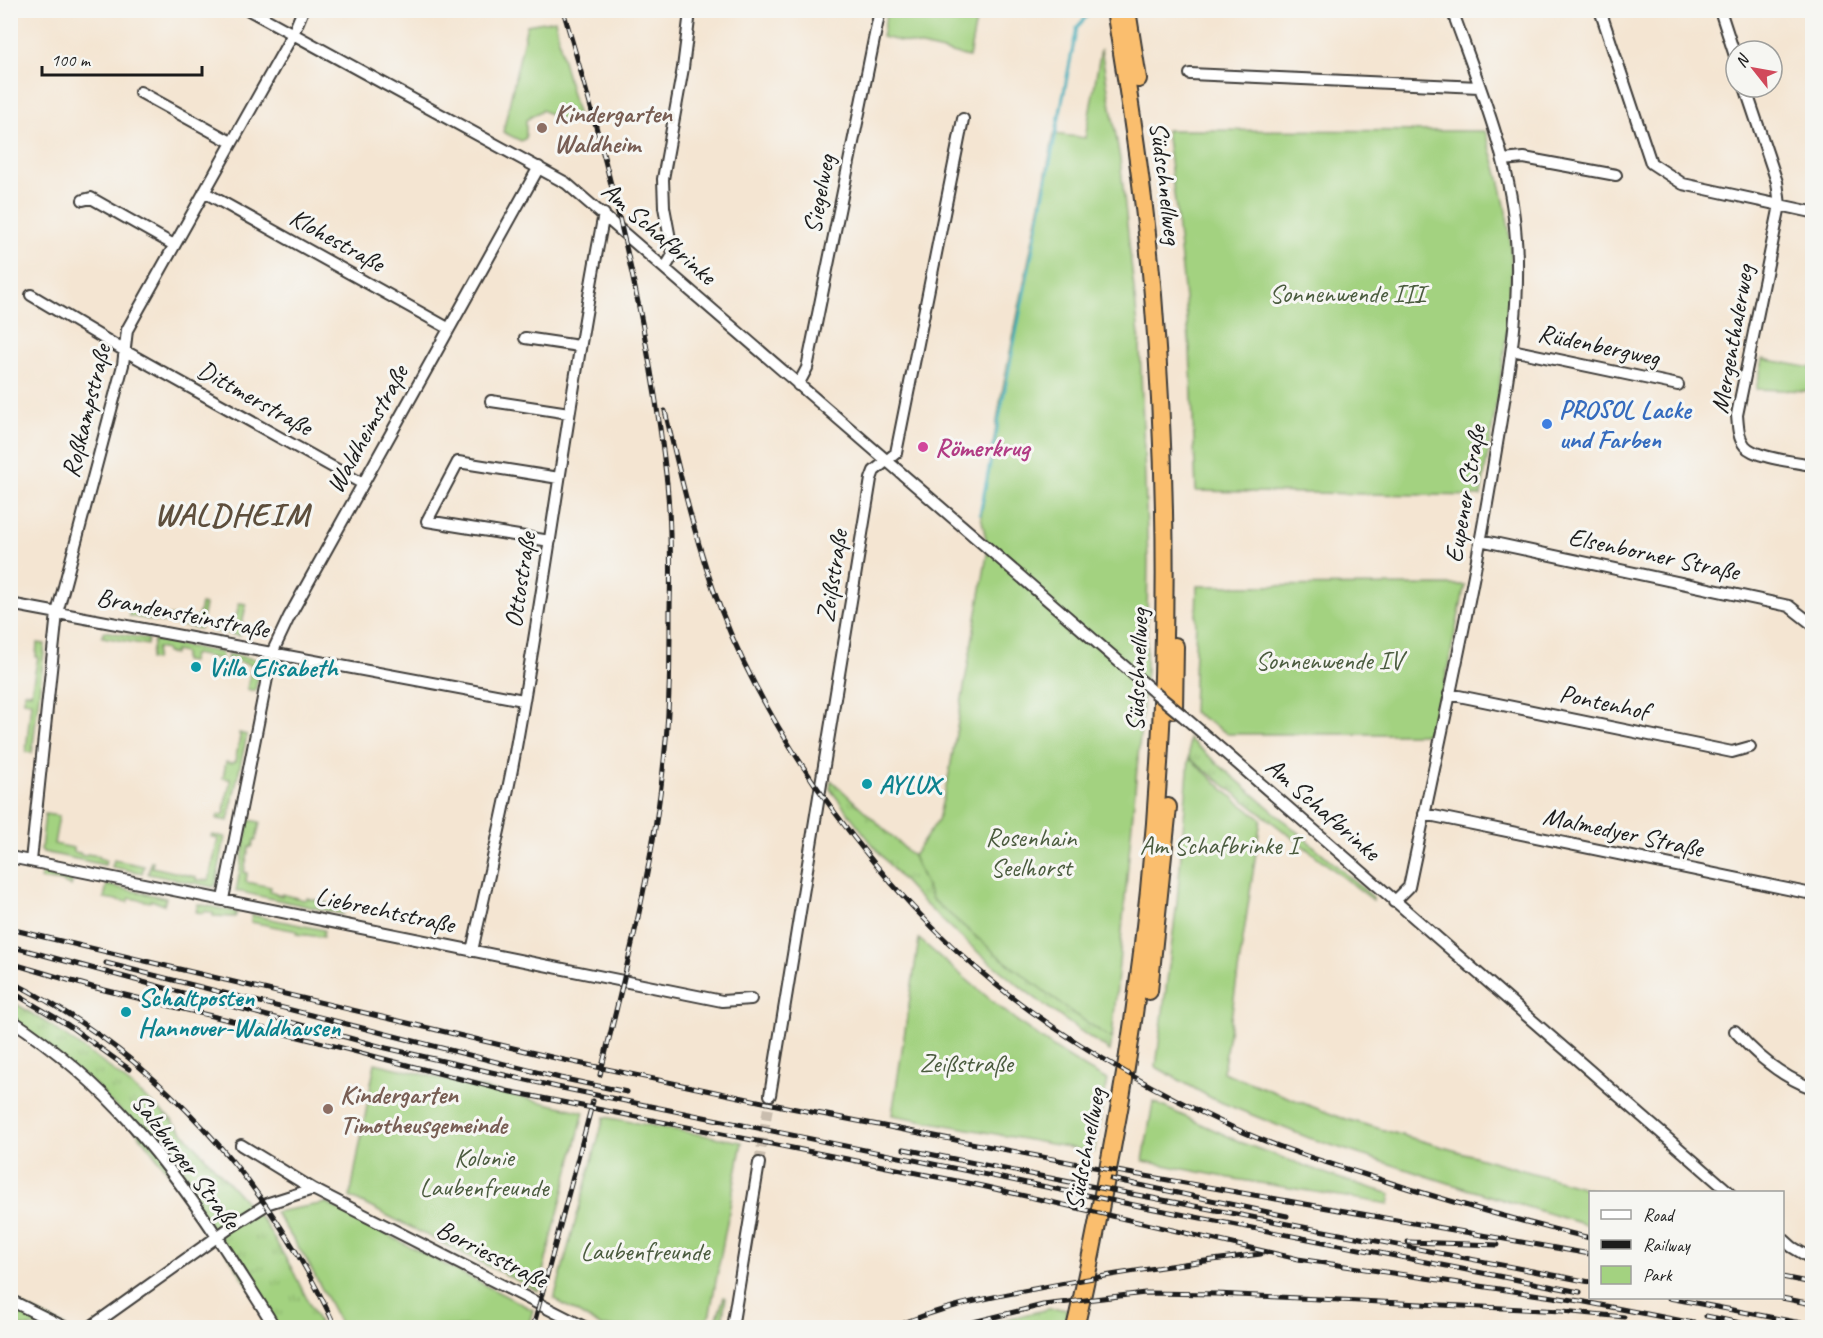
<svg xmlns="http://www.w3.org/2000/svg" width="1823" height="1338" viewBox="0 0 1823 1338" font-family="Caveat,sans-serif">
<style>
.grass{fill:url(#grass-tufts);stroke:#60774e;stroke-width:1.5}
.green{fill:#a3d280;stroke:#60774e;stroke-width:1.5}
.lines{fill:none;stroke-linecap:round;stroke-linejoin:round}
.stream{stroke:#3dacba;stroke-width:3}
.minor-tunnel{stroke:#c9bdae;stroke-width:10;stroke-dasharray:10 5;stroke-linecap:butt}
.minor-casing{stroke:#3c3a37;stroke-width:14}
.highway-casing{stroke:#3c3a37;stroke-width:20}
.minor{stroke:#fff;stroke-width:10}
.highway{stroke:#fabe6e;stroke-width:16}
.rail-casing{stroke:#1c1c1c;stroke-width:5}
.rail{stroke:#f6f6f2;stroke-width:3;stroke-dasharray:9;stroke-linecap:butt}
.minor-bridge-casing{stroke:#3c3a37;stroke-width:14;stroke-linecap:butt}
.minor-bridge{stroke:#fff;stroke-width:10}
.education-dot{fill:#8d6e63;stroke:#f6f6f2;stroke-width:2}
.shop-dot{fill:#3f7fe0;stroke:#f6f6f2;stroke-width:2}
.hotel-dot{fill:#d1479c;stroke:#f6f6f2;stroke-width:2}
.culture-dot{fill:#0f9aa8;stroke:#f6f6f2;stroke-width:2}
.labels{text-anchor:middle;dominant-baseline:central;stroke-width:6;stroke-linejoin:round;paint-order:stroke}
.education-label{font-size:26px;font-weight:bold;fill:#785e54;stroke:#f6f6f2;text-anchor:start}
.street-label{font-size:26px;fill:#1c1c1c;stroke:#f6f6f2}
.park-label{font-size:26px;fill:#4b5c3f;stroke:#f6f6f2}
.shop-label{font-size:26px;font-weight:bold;fill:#366cbe;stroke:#f6f6f2;text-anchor:start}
.hotel-label{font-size:26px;font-weight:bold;fill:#b23c85;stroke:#f6f6f2;text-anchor:start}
.culture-label{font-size:26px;font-weight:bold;fill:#0d838f;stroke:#f6f6f2;text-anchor:start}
.district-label{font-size:32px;font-weight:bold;letter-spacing:1.5px;fill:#5e4f3d;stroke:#f6f6f2}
</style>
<defs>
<pattern id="grass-tufts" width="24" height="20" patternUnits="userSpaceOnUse" patternTransform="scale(1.5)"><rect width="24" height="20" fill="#a3d280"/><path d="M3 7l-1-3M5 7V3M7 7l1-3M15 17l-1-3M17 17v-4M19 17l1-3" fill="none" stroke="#8cb46e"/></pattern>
</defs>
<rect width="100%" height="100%" fill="#f6f6f2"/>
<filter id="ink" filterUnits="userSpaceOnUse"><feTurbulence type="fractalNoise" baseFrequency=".0167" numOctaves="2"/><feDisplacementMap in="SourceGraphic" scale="12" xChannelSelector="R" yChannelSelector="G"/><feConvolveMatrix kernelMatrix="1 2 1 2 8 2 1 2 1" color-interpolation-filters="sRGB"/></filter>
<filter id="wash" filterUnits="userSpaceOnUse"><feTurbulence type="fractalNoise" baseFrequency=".008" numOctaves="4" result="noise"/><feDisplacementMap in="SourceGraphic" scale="24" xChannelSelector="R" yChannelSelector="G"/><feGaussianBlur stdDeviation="1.35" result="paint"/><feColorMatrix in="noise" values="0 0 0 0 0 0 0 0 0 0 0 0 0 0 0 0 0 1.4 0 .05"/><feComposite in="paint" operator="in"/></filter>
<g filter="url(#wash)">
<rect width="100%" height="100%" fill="#f4e5d2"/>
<path class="grass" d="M 1189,739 L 1373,897 L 1373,900 L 1189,758 Z
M 831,780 L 913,856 L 932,899 L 1070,1011 L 1112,1039 L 1110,1051 C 1045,1008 983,960 927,906 C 892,872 859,827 830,789 Z
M 10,1000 L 50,1025 L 110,1068 L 172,1120 L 264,1222 L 291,1267 L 321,1327 L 275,1327 L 208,1224 L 120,1110 L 11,1019 Z
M 724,1297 L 726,1298 L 721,1327 L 714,1327 Z
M 10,1300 L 66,1327 L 11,1327 Z
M 1048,1309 L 1071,1309 L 1063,1327 L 973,1327 Z"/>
<path class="green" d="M 887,11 L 978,11 L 969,57 L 882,37 Z
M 555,20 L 563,60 L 578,117 L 559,119 L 542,110 L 526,120 L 526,138 L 521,141 L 503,132 L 527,25 Z
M 1101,49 L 1120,159 L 1140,345 L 1148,561 L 1146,671 L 1112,1039 L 1070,1011 L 1001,958 L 932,899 L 913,856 L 938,820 L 949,774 L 988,549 L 981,516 L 1001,397 L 1054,134 L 1085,138 Z
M 1166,130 L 1485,131 C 1500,176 1513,226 1511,274 C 1509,346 1492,424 1481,496 L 1196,491 L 1190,349 L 1176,210 Z
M 1763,359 L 1812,368 L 1812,391 L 1756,389 Z
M 1465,585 L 1434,734 L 1228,734 L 1193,712 L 1197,586 Z
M 239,603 L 246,604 L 240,636 L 209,630 L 211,624 L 234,628 Z
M 201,604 L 205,605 L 200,629 L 129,616 L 130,609 L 191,620 L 192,617 L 198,618 Z
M 104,631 L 148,639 L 147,645 L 102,637 Z
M 154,640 L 222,653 L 220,667 L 218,667 L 219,659 L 195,654 L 193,655 L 191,662 L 184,661 L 184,653 L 175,651 L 174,654 L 166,653 L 166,650 L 157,648 L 155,660 L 150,659 Z
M 37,643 L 45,644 L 32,753 L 26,752 L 31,702 L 24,701 L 24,692 L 31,693 L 38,657 L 36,657 Z
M 228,654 L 259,660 L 261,663 L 255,691 L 247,689 L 252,665 L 227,659 Z
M 239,733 L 247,735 L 228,821 L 217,819 L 218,815 L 225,814 C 222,801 231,790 230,779 L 223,778 L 226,762 L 232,763 L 235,761 L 240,737 Z
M 1189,758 L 1238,802 L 1261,819 L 1223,1072 L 1339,1117 L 1599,1192 L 1590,1192 L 1590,1226 L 1467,1189 L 1309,1138 L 1215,1100 L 1156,1067 L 1177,902 Z
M 45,814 L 59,816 L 54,844 L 74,848 L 74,852 L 80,853 L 81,855 L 85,856 L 87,854 L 99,856 L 99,858 L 106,860 L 105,865 L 43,852 L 41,849 Z
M 249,820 L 260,822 L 256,840 L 254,840 L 252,847 L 249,847 L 244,872 L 247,873 L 246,882 L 271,887 L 270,891 L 276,893 L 276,894 L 282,896 L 282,894 L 304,900 L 307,898 L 337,905 L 337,908 L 344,909 L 343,914 L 236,891 Z
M 212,835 L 225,837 L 216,884 L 213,887 L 148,874 L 151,861 L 153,861 L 152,867 L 196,877 L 196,880 L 209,880 L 218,839 L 211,837 Z
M 114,860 L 144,866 L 142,873 L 112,867 Z
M 42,873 L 73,879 L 71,886 L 65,884 L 64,882 L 40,879 Z
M 107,885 L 166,898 L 164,905 L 151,900 L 150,902 L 130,898 L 128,902 L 104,898 Z
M 198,904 L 237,912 L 235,917 L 213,916 L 213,913 L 205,911 L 204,913 L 196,912 Z
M 252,915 L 324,930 L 323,937 L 296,934 L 297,931 L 251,922 Z
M 919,939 C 979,990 1037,1043 1107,1080 L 1094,1152 L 892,1115 Z
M 375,1063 L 584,1112 L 538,1291 L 350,1197 Z
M 1153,1102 L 1245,1144 L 1338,1178 L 1391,1194 L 1389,1204 L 1235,1179 L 1143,1161 Z
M 604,1117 L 742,1142 L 710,1313 L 704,1327 L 602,1327 L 554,1299 Z
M 326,1203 L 533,1310 L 528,1327 L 342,1327 L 306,1259 L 275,1212 Z"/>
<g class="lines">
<path class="stream" d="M 980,514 L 1077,27 L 1093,10"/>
</g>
</g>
<g filter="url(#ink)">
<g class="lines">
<path class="minor-tunnel" d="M 759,1163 L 770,1095"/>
<g class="minor-casing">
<path id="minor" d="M 249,10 L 566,183 L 1154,692
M 1600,10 L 1651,163 L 1683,184 L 1812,212
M 1720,10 L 1736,59
M 1190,74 L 1479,87
M 1745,87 L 1777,182 L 1780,205 L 1737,415 C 1738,426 1738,438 1745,446 C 1755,458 1797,462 1812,465
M 140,92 L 231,142
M 1503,160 L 1524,158 L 1616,175
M 204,192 L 448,328
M 83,200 L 91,198 L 174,245
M 665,268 L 673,255 L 664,207 L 663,179 L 683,68 L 689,20
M 31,295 L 125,351 L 363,484
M 525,338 L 579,346
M 1512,350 L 1678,385
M 798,385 L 807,368 L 880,10
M 491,401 L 569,413
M 1480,540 L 1789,606 L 1812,624
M 550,541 L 427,521 L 458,462 L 559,478
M 10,604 L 523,700
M 1449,694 L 1732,752 L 1750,747
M 1183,716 L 1729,1192
M 1424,814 L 1812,894
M 10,857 L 722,1001 L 751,999
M 31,861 L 57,613 L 123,365 L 127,330 L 293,34 L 303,10
M 223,899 L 272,653 L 289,617 L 539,167
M 1394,902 L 1409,887 C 1439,743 1472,600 1495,456 C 1507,381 1523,304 1515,227 C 1508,153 1477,80 1452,10
M 472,951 C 485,891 500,830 512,769 C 546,585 568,398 604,214
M 10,1019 C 108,1083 169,1162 231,1258 C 245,1281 261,1304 275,1328
M 1735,1031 C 1756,1055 1782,1077 1812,1088
M 770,1095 L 871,479 L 874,471 L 896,453 L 963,119
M 241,1145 L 313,1189 L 586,1328
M 1782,1238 L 1792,1247 L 1812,1259
M 10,1300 L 66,1328
M 89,1328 L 231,1227 L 269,1203 L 313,1189
M 732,1328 L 759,1163"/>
</g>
<g class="highway-casing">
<path id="highway" d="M 1127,10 L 1138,79
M 1174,710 L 1175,646
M 1149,991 L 1168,807
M 1075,1328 C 1085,1287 1093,1245 1101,1204 C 1163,905 1178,598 1153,295 C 1145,199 1131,105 1115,10"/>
</g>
<use href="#minor" class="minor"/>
<use href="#highway" class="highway"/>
<g class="rail-casing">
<path id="rail" d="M 563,10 C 609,165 649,323 667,483 C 671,525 671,566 670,608 C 670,655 670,703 665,750 C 655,860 627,967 600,1075
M 665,411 C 681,478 696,545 721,610 C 773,744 882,892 994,983 C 1066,1041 1150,1089 1234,1128 C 1276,1147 1321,1161 1366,1175 C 1440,1199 1514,1220 1590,1238
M 10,929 L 564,1060 L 791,1108 L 1094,1167 L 1590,1254
M 10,946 L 386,1048 L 557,1087 L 1139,1206 L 1580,1292
M 10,963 L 92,987 L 315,1041 L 507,1091 L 982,1186 L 1298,1259 L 1580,1301 L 1719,1328
M 106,963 L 560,1078 L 627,1092
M 10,981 C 155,1054 269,1181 336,1328
M 10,991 L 68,1025 L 129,1069
M 904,1149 L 1090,1186 L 1590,1282
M 1111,1179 L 1287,1216
M 1408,1242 L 1498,1245
M 1782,1277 L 1812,1283
M 1669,1298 L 1812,1325
M 1782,1298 L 1812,1304
M 1706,1316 L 1765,1328
M 533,1328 L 593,1101
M 892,1328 C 937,1308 985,1298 1034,1289 C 1109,1274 1185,1263 1261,1254
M 949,1328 L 1043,1305 L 1145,1293 L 1216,1294 L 1562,1311 L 1624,1317"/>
</g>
<use href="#rail" class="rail"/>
<g class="minor-bridge-casing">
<path id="minor-bridge" d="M 1154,692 L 1183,716"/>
</g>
<use href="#minor-bridge" class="minor-bridge"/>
</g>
</g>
<g class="education-dot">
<circle cx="542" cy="128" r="6"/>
<circle cx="328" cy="1109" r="6"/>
</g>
<circle class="shop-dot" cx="1547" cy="424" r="6"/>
<circle class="hotel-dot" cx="923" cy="447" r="6"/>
<g class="culture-dot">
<circle cx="196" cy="667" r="6"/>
<circle cx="867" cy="784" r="6"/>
<circle cx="126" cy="1012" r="6"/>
</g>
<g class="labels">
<g class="education-label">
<text x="554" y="113">Kindergarten<tspan x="554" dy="30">Waldheim</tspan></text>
<text x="340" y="1094">Kindergarten<tspan x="340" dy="30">Timotheusgemeinde</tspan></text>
</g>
<g class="street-label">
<text transform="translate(1166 183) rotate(83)">Südschnellweg</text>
<text transform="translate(819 194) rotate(-79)">Siegelweg</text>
<text transform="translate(659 233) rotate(41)">Am Schafbrinke</text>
<text transform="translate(337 240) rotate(29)">Klohestraße</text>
<text transform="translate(1732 339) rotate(-80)">Mergenthalerweg</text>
<text transform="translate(1599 345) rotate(12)">Rüdenbergweg</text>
<text transform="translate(255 398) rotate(29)">Dittmerstraße</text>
<text transform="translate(86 411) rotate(-76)">Roßkampstraße</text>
<text transform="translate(367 429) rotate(-61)">Waldheimstraße</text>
<text transform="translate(1465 494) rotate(-80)">Eupener Straße</text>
<text transform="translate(1654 554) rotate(12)">Elsenborner Straße</text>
<text transform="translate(832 576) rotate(-81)">Zeißstraße</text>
<text transform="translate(520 580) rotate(-81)">Ottostraße</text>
<text transform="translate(183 613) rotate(11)">Brandensteinstraße</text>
<text transform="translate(1137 670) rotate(-88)">Südschnellweg</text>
<text transform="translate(1604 702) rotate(12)">Pontenhof</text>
<text transform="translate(1323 809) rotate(41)">Am Schafbrinke</text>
<text transform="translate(1623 832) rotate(12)">Malmedyer Straße</text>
<text transform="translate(385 910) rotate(12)">Liebrechtstraße</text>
<text transform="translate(1085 1149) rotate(-79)">Südschnellweg</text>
<text transform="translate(186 1161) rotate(53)">Salzburger Straße</text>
<text transform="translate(492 1254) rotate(27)">Borriesstraße</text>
</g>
<g class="park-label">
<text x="1347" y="293">Sonnenwende III</text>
<text x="1329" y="660">Sonnenwende IV</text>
<text x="1031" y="837">Rosenhain<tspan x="1031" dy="30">Seelhorst</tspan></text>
<text x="1219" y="845">Am Schafbrinke I</text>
<text x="966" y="1063">Zeißstraße</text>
<text x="484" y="1157">Kolonie<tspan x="484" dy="30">Laubenfreunde</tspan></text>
<text x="645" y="1251">Laubenfreunde</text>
</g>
<g class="shop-label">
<text x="1559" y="409">PROSOL Lacke<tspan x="1559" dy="30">und Farben</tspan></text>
</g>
<g class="hotel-label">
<text x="935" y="447">Römerkrug</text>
</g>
<g class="culture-label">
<text x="208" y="667">Villa Elisabeth</text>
<text x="879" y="784">AYLUX</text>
<text x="138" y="997">Schaltposten<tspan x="138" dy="30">Hannover-Waldhausen</tspan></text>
</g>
<g class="district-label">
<text x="232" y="514">WALDHEIM</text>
</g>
</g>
<rect width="1823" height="1338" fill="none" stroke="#f6f6f2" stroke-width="36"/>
<rect x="1589" y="1191" width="195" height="108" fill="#f6f6f2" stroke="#9f9f9c" stroke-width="1.5"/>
<rect x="1601" y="1210" width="30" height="9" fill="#ffffff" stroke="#9f9f9c" stroke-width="1.5"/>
<text x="1643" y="1221" font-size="18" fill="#1c1c1c">Road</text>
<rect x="1601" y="1240" width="30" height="9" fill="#1c1c1c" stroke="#9f9f9c" stroke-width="1.5"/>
<text x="1643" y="1251" font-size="18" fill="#1c1c1c">Railway</text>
<rect x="1601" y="1266" width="30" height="18" fill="#a3d280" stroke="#9f9f9c" stroke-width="1.5"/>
<text x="1643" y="1281" font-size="18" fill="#1c1c1c">Park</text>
<g transform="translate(1754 69) rotate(301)"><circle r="28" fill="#f6f6f2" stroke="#9f9f9c" stroke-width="1.5"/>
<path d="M0-4.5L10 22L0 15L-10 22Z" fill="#d1495b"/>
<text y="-9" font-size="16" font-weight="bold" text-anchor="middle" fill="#1c1c1c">N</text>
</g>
<path d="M42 66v9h160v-9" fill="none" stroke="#1c1c1c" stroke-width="3"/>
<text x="51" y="66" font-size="18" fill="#1c1c1c" stroke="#f6f6f2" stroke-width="4.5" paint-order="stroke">100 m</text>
</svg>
